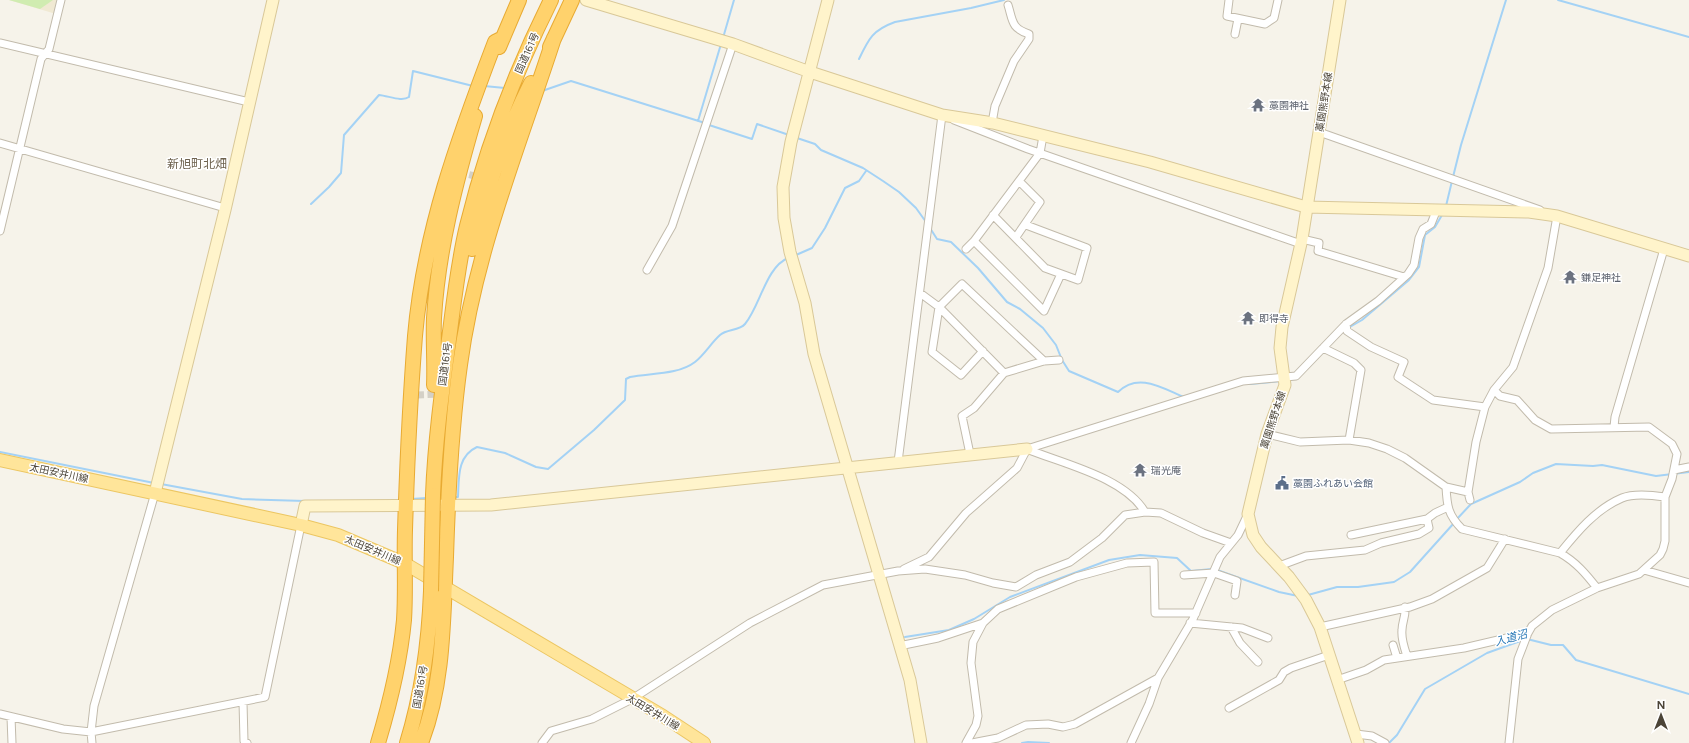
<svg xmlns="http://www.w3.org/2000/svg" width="1689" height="743" viewBox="0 0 1689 743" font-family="Figtree,'Noto Sans JP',sans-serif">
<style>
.education{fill:#f0e9d3}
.pitch{fill:#d0ecb1}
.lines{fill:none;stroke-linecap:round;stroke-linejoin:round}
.stream{stroke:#a4d2f5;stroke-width:2}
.street-tunnel{stroke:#d4d0c6;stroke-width:7;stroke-dasharray:7 3.5;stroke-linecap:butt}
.street-casing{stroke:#c2bbac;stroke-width:9}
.secondary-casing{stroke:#d9c898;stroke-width:13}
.primary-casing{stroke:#ecc662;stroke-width:14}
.highway-casing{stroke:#e8aa32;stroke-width:16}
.street{stroke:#fff;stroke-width:7}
.secondary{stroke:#fff4cb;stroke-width:11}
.primary{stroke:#ffe59a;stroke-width:12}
.highway{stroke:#ffd26c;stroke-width:14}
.highway-bridge-casing{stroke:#e8aa32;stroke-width:16;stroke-linecap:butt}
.highway-bridge{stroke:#ffd26c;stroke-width:14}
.labels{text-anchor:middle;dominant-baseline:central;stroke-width:3;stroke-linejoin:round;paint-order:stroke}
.street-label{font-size:10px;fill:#4b4437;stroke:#fff}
.worship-label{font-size:10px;fill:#5b616d;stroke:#fff;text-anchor:start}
.service-label{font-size:10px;fill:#4e5e75;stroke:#fff;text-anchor:start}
.water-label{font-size:11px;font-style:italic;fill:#2777b6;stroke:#fff}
.quarter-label{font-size:12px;fill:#6e624e;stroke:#fff}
</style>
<rect width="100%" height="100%" fill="#f6f3ea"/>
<path class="education" d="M 9,0 L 59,0 L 56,14 Z"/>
<path class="pitch" d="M 9,0 L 53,0 L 40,9 Z"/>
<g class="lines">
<path class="stream" d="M 1558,0 L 1689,37
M 723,38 L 734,0
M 859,59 C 869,38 873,30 895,22 L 971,8 L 1004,0
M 484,86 L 505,88
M 542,91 L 571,81 L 705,123
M 698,121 L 721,44
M 709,125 L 752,139 L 757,124 L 789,135
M 797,138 L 815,144 L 821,150 L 863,168 L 883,181 L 899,192 L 916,208 L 926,222
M 1453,177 L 1461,145 L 1506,0
M 311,204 L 329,187 L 341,173 L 344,135 L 379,95 C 389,96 402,102 409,97 L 413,71 L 473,86
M 1446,206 L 1452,181
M 930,228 L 937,239 L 951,242 L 978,268 L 1007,302 L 1020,309 L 1043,328 L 1056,345 L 1062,360 L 1069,371 L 1118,392 C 1138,372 1162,388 1184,397
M 796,255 L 812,248 L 825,228 L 845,188 L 859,181 L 866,171
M 1348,328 L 1362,320 L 1409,280 L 1419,267 L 1425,235 L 1435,227 L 1442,215
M 1250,384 L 1281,381
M 0,452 L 154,483
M 161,484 L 242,499 L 305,501
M 453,497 L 458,497 C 459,478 457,456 477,447 L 505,453 L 536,467 L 548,469 L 594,430 L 625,400 L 626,379 L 630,377 C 651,373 678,375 695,362 C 705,354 711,343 720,335 C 727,329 739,331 745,324 C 760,306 766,267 788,258
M 411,499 L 427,498
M 1456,520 L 1471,504 L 1520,482 L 1533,473 L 1556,464 L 1593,466 L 1602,465 L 1656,476 L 1689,472
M 1217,570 L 1279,592 L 1298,596
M 1308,595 L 1337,587 L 1358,587 L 1394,582 L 1410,572 L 1454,523
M 905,637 L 949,630 L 974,619 L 1010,597 L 1109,560 L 1140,555 L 1177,558 L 1191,571 L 1212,569
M 1527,639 L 1551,645 L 1563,645 L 1576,660 L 1689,694
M 1022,743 L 1028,742 L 1049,743
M 1389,743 L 1397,735 L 1425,689 L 1487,653 L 1523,640"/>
<path class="street-tunnel" d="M 459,172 L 483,178
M 417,395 L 444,394"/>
<g class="street-casing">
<path id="street" d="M 1229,0 L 1227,16 L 1265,24 L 1274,18 L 1278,0
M 1235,34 L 1238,19
M 0,43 L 249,102
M 954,120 L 1028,149 L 1301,244
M 992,123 L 995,106 L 1014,61 L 1029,39 L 1029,34 C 1011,28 1013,21 1008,5
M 1319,132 L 1540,210
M 1043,136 L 1040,153 L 974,241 L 1044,311 L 1061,274
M 0,143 L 225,208
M 993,215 L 1045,268 L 1078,280 L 1087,248 L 1026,225
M 0,231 L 41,59 L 49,49 L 61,0
M 1016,237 L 1040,202 L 1019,181
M 1302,239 L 1319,243 L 1318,251 L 1404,277
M 966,249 L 974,241
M 647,270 L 672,226 L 733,44
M 920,293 L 939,307 L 1004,373
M 1346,324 L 1347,331 L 1371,347 L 1404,362 L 1398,377 L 1433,400 L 1485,407
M 1323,348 L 1354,363 L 1361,370 L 1349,440
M 983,351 L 961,375 L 932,352 L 939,307 L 962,284 L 1044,361
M 1494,390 L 1500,396 L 1517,400 L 1535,420 L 1551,429 L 1649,427 L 1672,444 L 1677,454 L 1672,479 L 1665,497 L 1665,541 L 1663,549 L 1660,555 L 1639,574 L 1597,588 L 1552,610 L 1532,626 L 1528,633 L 1518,659 L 1509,743
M 1614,427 L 1615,417 L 1664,249
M 1267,434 L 1300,442 L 1349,440 L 1369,443 L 1387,449 L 1405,458 L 1446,487 L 1468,492 L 1476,442 L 1485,407 L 1494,390 L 1513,367 L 1548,268 L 1557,216 L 1554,215
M 1027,449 C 1063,464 1124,477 1145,512
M 970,454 L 962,416 L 974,408 L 1004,373 L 1044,361 L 1059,360
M 898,462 L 942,115 L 945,116
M 1674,470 L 1689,467
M 1446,487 C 1447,506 1448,515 1462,529 L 1560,553 C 1576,562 1586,574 1597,588
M 1468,492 L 1470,500
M 1351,535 L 1427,519
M 1560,553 C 1577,532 1596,509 1622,498 C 1634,493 1652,495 1665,497
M 1279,566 L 1306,556 L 1365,550 L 1381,543 L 1419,534 L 1429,528 L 1427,519 L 1435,513 L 1448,507
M 904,569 L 929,557 L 966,513 L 1017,468 L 1027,449 L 1243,381 L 1296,376 L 1346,324 L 1378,301 L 1408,274 L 1414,265 L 1419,238 L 1423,229 L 1431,224 L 1437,209
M 1644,570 L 1689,583
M 1184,575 L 1214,573 L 1237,581 L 1235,595
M 1405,607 C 1406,616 1402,622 1402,630 C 1401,639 1404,647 1407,656
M 1190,623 L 1242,628 L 1268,638
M 1231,627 L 1240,643 L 1258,662
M 1320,627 L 1410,607 L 1432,599 L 1487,568 L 1505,539
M 1393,645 L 1397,658
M 899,646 L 938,638 L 983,623
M 1337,680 L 1366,670 L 1384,660 L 1464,648 L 1528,633
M 243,702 L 244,741 L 247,743
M 1229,708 L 1279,680 L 1284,672 L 1291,668 L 1329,655
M 0,714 L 63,729 L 91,732 L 265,697 L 301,525
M 11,717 L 12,743
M 1356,734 L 1372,736 L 1385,743
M 92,743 L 91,732 L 94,706 L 155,493
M 542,743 L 551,731 L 592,719 L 632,699 L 750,623 L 823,585 L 898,571 L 925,569 L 965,575 L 993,583 L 1016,587 L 1036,575 L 1070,562 L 1102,538 L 1125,515 L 1145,512 L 1161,513 L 1203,533 L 1231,543
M 966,743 L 976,725 L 978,716 L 971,663 L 973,642 L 983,623 L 998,609 L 1076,577 L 1127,563 L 1154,562 L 1155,613 L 1196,613
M 972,743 L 998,738 L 1026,725 L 1048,724 L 1063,727 L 1075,724 L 1158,678
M 1131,743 L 1149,704 L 1158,678 L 1193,619 L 1220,557 L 1238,535 L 1248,514"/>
</g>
<g class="secondary-casing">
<path id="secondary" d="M 586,0 L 733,44 L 810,72 L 942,115 L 993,123 L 1150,162 L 1306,207 L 1529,212 L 1557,216 L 1689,256
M 828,0 L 791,142 L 783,187 L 784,218 L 790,252 L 805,303 L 814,354 L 910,680 L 921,743
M 1340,0 L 1302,239 L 1282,327 L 1280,348 L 1285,385 L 1267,434 L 1248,514 L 1253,535 L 1261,547 L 1289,577 L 1306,600 L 1320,627 L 1358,743
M 155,493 L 225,210 L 273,0
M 301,525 L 305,506 L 491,505 L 1027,449"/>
</g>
<g class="primary-casing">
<path id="primary" d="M 0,460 L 301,525 L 338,535 L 404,563 L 663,716 L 704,743"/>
</g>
<g class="highway-casing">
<path id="highway" d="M 499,47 L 519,0
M 550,47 L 572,0
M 472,249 C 485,192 505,135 531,83
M 434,385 C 435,363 433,340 434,318 C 438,250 456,181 475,116
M 433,495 C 435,443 442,391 449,339 C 454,301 458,263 467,226 C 486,148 515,72 551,0
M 378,743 C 390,703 400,662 404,620 C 406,590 404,560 405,530 C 407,466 410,400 415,336 C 424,232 458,139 495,42 L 503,38
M 407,743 C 422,694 429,642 431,591
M 421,743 C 444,684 443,619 446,557 C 448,493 451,429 460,365 C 475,252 519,146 554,38"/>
</g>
<use href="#street" class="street"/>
<use href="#secondary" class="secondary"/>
<use href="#primary" class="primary"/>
<use href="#highway" class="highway"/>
<g class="highway-bridge-casing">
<path id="highway-bridge" d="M 431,591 L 433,495"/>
</g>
<use href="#highway-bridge" class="highway-bridge"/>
</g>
<defs>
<g id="temple-bare" transform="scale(1.08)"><path d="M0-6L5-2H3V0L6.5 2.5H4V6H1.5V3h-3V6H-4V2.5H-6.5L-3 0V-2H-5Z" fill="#6b7280" stroke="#fff" stroke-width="2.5" paint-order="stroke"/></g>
<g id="civic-bare" transform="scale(1.08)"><path d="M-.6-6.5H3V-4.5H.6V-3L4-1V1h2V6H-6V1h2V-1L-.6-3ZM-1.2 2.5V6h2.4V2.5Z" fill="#5c6f8a" stroke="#fff" stroke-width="2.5" paint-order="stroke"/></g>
</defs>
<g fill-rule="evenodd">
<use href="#temple-bare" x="1258" y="105"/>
<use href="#temple-bare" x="1570" y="277"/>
<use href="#temple-bare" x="1248" y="318"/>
<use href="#temple-bare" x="1140" y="470"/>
<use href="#civic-bare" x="1282" y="483"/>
</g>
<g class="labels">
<g class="street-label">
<text transform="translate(527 53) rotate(-66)">国道161号</text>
<text transform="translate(1324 102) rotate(-81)">藁園熊野本線</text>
<text transform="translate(445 364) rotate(-82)">国道161号</text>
<text transform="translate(1273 420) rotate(-72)">藁園熊野本線</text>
<text transform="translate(59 473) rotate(12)">太田安井川線</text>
<text transform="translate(373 550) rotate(23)">太田安井川線</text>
<text transform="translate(420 687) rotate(-80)">国道161号</text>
<text transform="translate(653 712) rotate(31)">太田安井川線</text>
</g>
<g class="worship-label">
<text x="1269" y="105">藁園神社</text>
<text x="1581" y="277">鎌足神社</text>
<text x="1259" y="318">即得寺</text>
<text x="1151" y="470">瑞光庵</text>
</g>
<g class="service-label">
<text x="1293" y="483">藁園ふれあい会館</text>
</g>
<g class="water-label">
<text transform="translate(1511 638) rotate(-15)">入道沼</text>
</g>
<g class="quarter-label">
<text x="197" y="164">新旭町北畑</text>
</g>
</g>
<g transform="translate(1661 715)" stroke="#ffffff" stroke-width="3" paint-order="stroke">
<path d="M0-3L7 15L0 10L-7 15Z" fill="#4b4437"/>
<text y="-6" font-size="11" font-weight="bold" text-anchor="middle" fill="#4b4437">N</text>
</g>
</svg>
